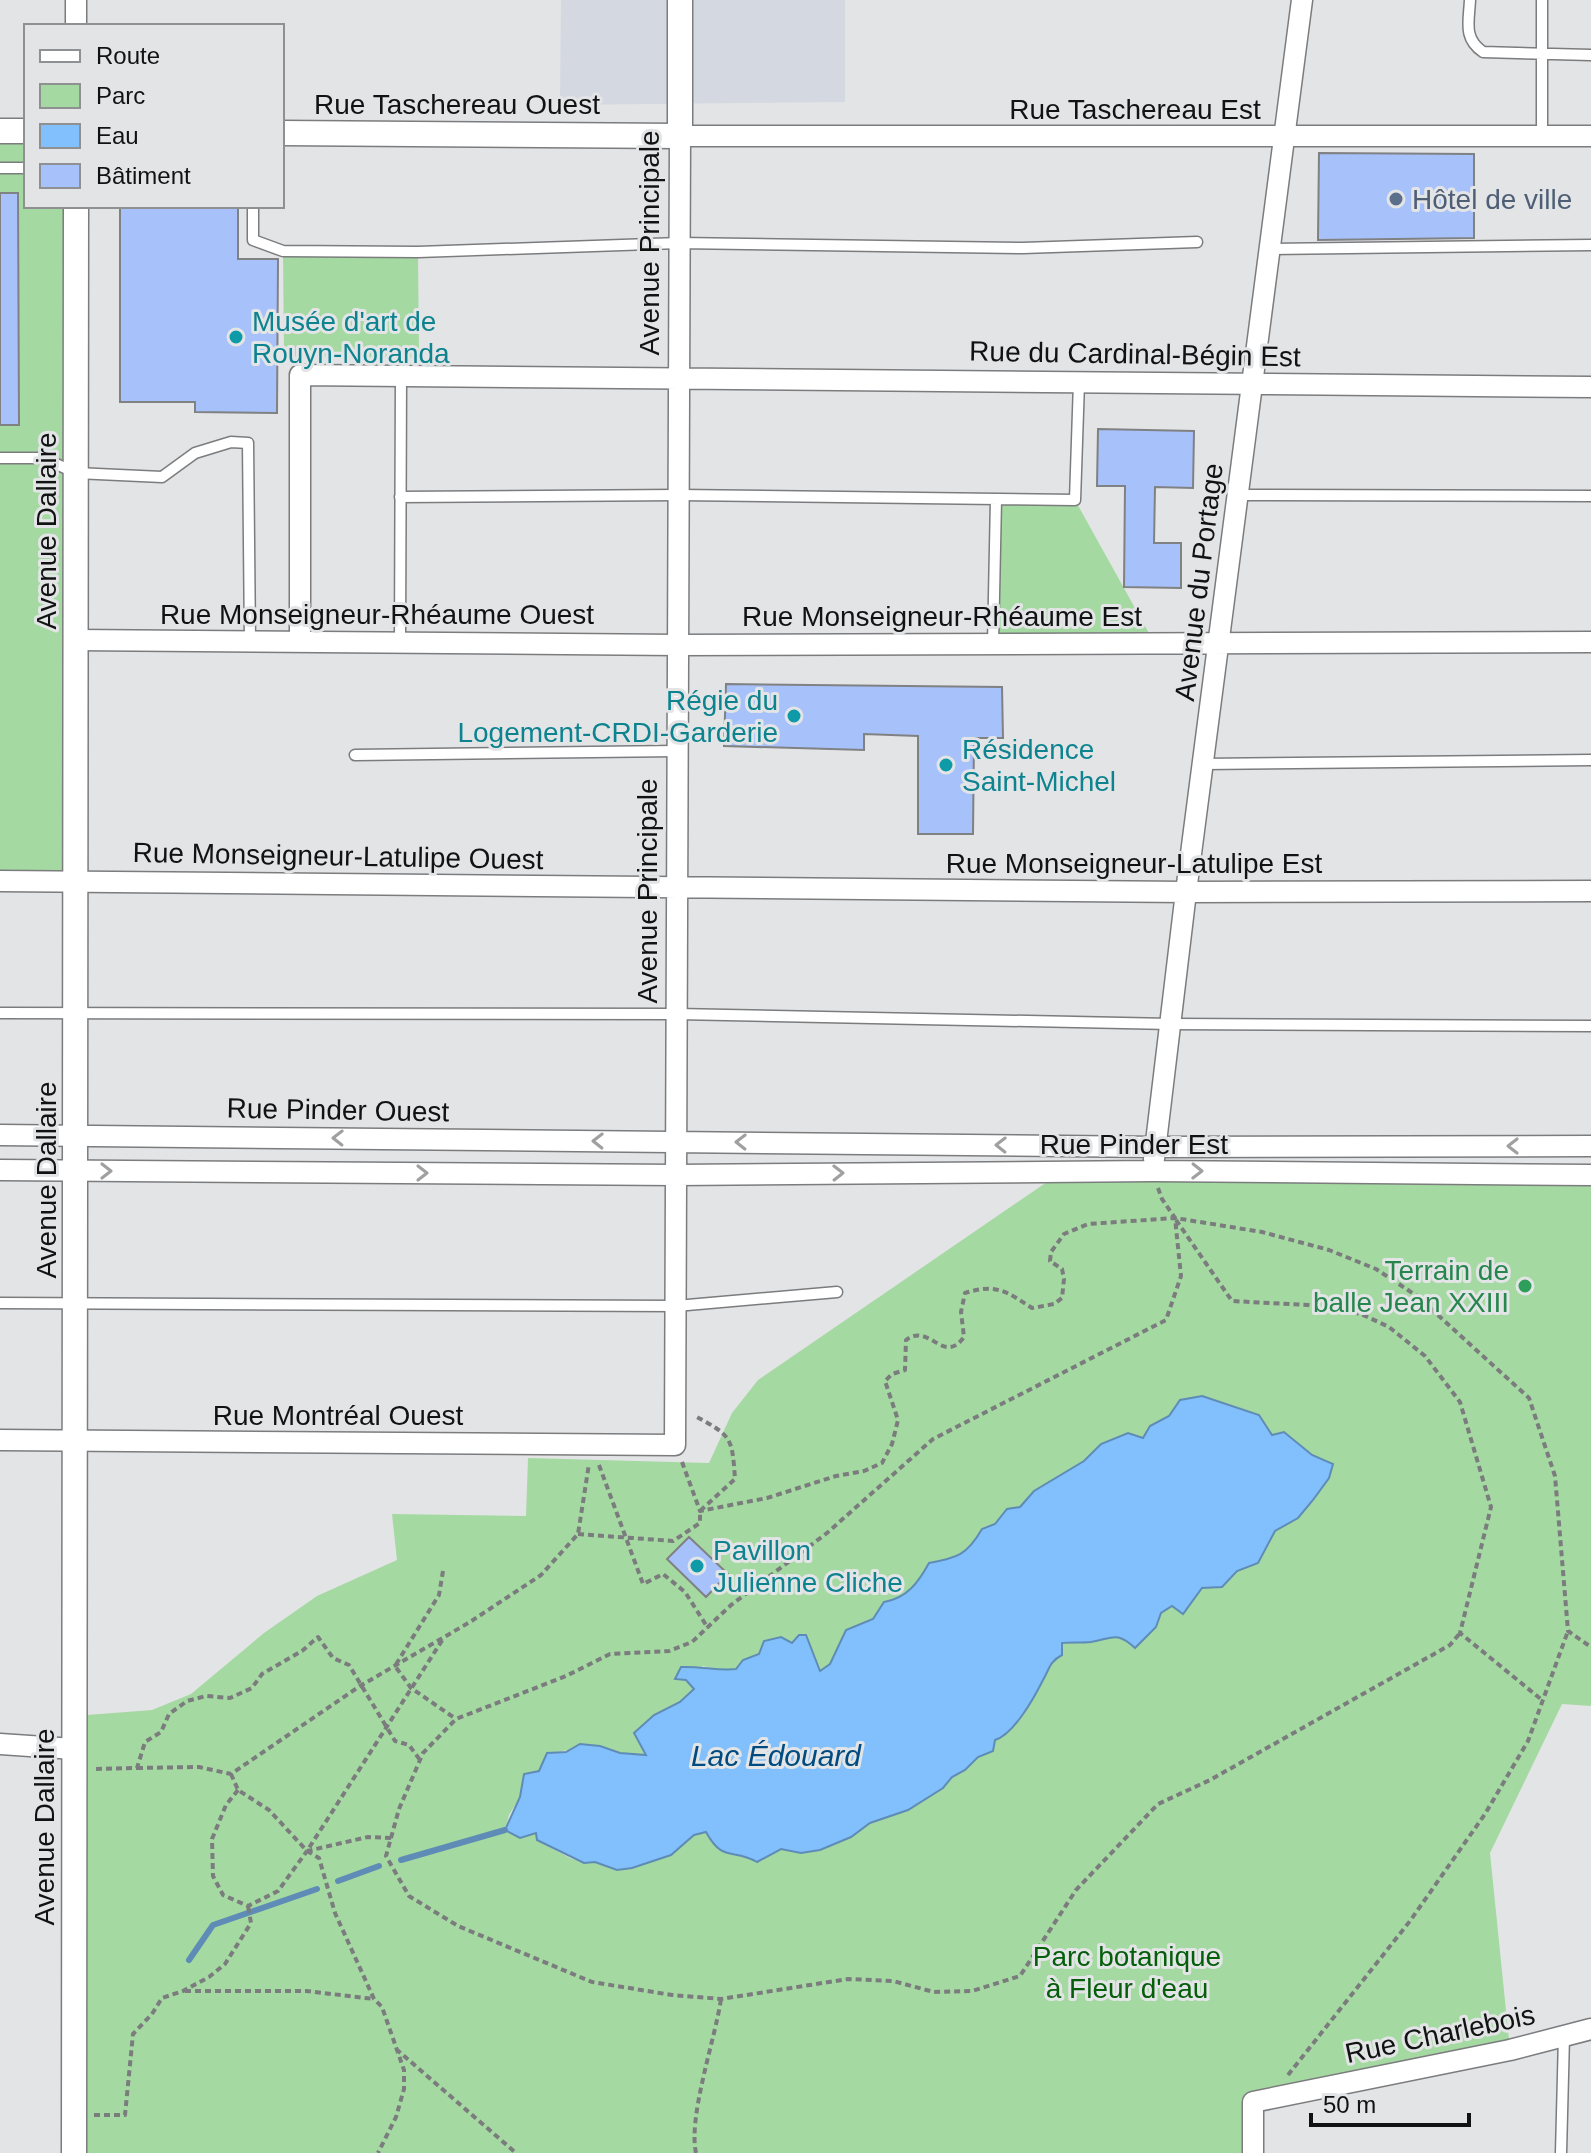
<svg xmlns="http://www.w3.org/2000/svg" width="1591" height="2153" viewBox="0 0 1591 2153" font-family="Arial,sans-serif">
<style>
.built{fill:#d4d8e1}
.green{fill:#a5d9a2;fill-rule:evenodd}
.water{fill:#81c0fc;stroke:#5f8cb6;stroke-width:2}
.lines{fill:none;stroke-linecap:round;stroke-linejoin:round}
.stream{stroke:#5f8cb6;stroke-width:6}
.building{fill:#a7c1fa;stroke:#808183;stroke-width:2}
.service-casing{stroke:#7b7c7e;stroke-width:13}
.minor-casing{stroke:#7b7c7e;stroke-width:23}
.tertiary-casing{stroke:#7b7c7e;stroke-width:27}
.path{stroke:#7b7c7d;stroke-width:4;stroke-dasharray:6 4;stroke-linecap:butt}
.service{stroke:#fff;stroke-width:10}
.minor{stroke:#fff;stroke-width:20}
.tertiary{stroke:#fff;stroke-width:24}
.oneway{stroke:#a0a0a0}
.service-dot{fill:#5c6f8a;stroke:#e3e4e6;stroke-width:3}
.culture-dot{fill:#0f9aa8;stroke:#e3e4e6;stroke-width:3}
.leisure-dot{fill:#2e9e5b;stroke:#e3e4e6;stroke-width:3}
.labels{text-anchor:middle;dominant-baseline:central;stroke-width:6;stroke-linejoin:round;paint-order:stroke}
.street-label{font-size:28px;fill:#111212;stroke:#e3e4e6}
.service-label{font-size:28px;fill:#4e5e75;stroke:#e3e4e6;text-anchor:start}
.culture-label{font-size:28px;fill:#0d838f;stroke:#e3e4e6;text-anchor:start}
.leisure-label{font-size:28px;fill:#27864d;stroke:#e3e4e6;text-anchor:end}
.park-label{font-size:28px;fill:#045e0a;stroke:#e3e4e6}
.water-label{font-size:30px;font-style:italic;fill:#004c81;stroke:#e3e4e6}
</style>
<rect width="100%" height="100%" fill="#e3e4e6"/>
<path class="built" d="M 561,0 L 845,0 L 845,102 L 560,105 Z"/>
<path class="green" d="M 0,138 L 26,138 L 26,206 L 67,206 L 67,872 L 0,872 Z
M 283,251 L 418,252 L 419,358 L 284,356 Z
M 996,499 L 1075,500 L 1155,644 L 993,644 Z
M 1063,1171 L 1591,1175 L 1591,1706 L 1562,1704 L 1490,1853 L 1510,2050 L 1254,2102 L 1253,2153 L 74,2153 L 74,1716 L 152,1710 L 191,1694 L 264,1633 L 317,1596 L 397,1560 L 392,1514 L 526,1516 L 528,1458 L 709,1463 L 732,1413 L 758,1380 ZM 1224,1403 L 1259,1415 L 1272,1435 L 1285,1432 L 1312,1455 L 1333,1464 L 1298,1518 L 1275,1531 L 1258,1563 L 1237,1571 L 1221,1587 L 1202,1588 L 1184,1613 L 1172,1606 L 1161,1613 L 1156,1627 L 1135,1647 C 1116,1630 1112,1639 1090,1642 C 1081,1643 1071,1643 1062,1643 C 1041,1677 1029,1716 995,1740 L 993,1751 L 978,1757 L 965,1770 L 952,1777 L 943,1788 L 908,1810 L 870,1823 L 851,1837 L 820,1850 L 801,1853 L 781,1849 L 756,1861 C 734,1849 720,1861 706,1832 L 694,1835 L 671,1855 L 632,1868 L 617,1870 L 595,1862 L 584,1863 L 570,1858 L 544,1844 L 536,1833 L 520,1838 L 505,1830 L 509,1815 L 520,1797 L 524,1774 L 539,1771 L 547,1753 L 600,1746 L 620,1753 L 646,1755 L 654,1715 L 680,1702 L 694,1689 L 686,1680 L 703,1666 L 721,1671 L 737,1669 C 751,1649 785,1648 806,1636 L 820,1671 L 830,1664 L 846,1630 L 873,1619 L 884,1602 C 907,1598 918,1583 929,1563 C 957,1558 967,1555 982,1529 L 995,1524 L 1007,1509 L 1020,1507 L 1034,1491 L 1084,1461 L 1101,1444 L 1143,1438 L 1150,1426 L 1169,1416 Z"/>
<path class="water" d="M 1202,1396 L 1259,1415 L 1272,1435 L 1284,1432 L 1312,1455 L 1333,1464 L 1329,1478 L 1313,1500 L 1298,1518 L 1275,1531 L 1258,1563 L 1237,1571 L 1222,1587 L 1202,1588 L 1183,1614 L 1172,1606 L 1161,1613 L 1156,1627 L 1135,1648 C 1116,1630 1112,1639 1091,1642 C 1081,1643 1072,1642 1062,1643 L 1062,1655 C 1049,1662 1050,1668 1043,1680 C 1034,1698 1014,1734 995,1740 L 993,1751 L 978,1757 L 965,1770 L 952,1777 L 943,1788 L 908,1810 L 870,1823 L 851,1837 L 820,1850 L 801,1853 L 781,1849 L 757,1862 C 732,1848 723,1863 706,1832 L 694,1835 L 671,1855 L 632,1868 L 617,1870 L 595,1862 L 584,1863 L 537,1840 L 536,1833 L 520,1838 L 505,1830 L 520,1797 L 524,1774 L 539,1771 L 547,1753 L 566,1752 L 580,1744 L 600,1746 L 620,1753 L 646,1755 L 634,1733 L 654,1715 L 680,1702 L 694,1689 L 686,1680 L 675,1679 L 681,1667 C 700,1666 718,1671 736,1669 L 743,1660 L 759,1654 L 764,1641 L 781,1637 L 792,1643 L 799,1635 L 806,1635 L 820,1671 L 830,1664 L 846,1630 L 873,1619 L 884,1602 C 907,1598 918,1583 929,1563 C 957,1558 967,1555 982,1529 L 995,1524 L 1007,1509 L 1020,1507 L 1034,1491 L 1084,1461 L 1101,1444 L 1128,1433 L 1143,1438 L 1150,1426 L 1169,1416 L 1180,1400 Z"/>
<g class="lines">
<path class="stream" d="M 401,1860 L 505,1830
M 338,1881 L 379,1866
M 189,1960 L 213,1925 L 317,1889"/>
</g>
<path class="building" d="M 1319,153 L 1474,154 L 1474,238 L 1318,240 Z
M 0,193 L 18,193 L 19,425 L 0,425 Z
M 120,206 L 238,206 L 238,259 L 278,259 L 277,413 L 195,412 L 195,402 L 120,402 Z
M 1098,429 L 1194,431 L 1193,488 L 1155,487 L 1154,543 L 1181,543 L 1181,588 L 1124,587 L 1125,486 L 1097,486 Z
M 726,684 L 1002,687 L 1003,738 L 974,738 L 973,834 L 918,834 L 918,736 L 864,734 L 864,750 L 724,746 Z
M 689,1537 L 728,1574 L 706,1597 L 667,1559 Z"/>
<g class="lines">
<g class="service-casing">
<path id="service" d="M 1470,0 C 1469,22 1463,38 1483,52 L 1591,55
M 1542,0 L 1542,136
M 0,168 L 26,168
M 253,206 L 253,240 L 283,251 L 418,252 L 679,243 L 1023,248 L 1197,242
M 1270,249 L 1591,245
M 0,458 L 43,458 L 76,473 L 162,477 L 195,453 L 231,442 L 248,443 L 250,642
M 1238,495 L 1591,496
M 400,497 L 679,495 L 1075,500 L 1079,382
M 400,642 L 401,376
M 993,644 L 996,499
M 355,755 L 677,751
M 1203,764 L 1591,760
M 0,1013 L 677,1014 L 1171,1024 L 1591,1026
M 0,1303 L 676,1306 L 837,1292
M 1561,2153 L 1564,2036"/>
</g>
<g class="minor-casing">
<path id="minor" d="M 76,0 L 76,26
M 75,640 L 678,645 L 1591,642
M 300,642 L 300,375 L 1591,387
M 0,881 L 1186,892 L 1591,891
M 0,1135 L 1156,1147 L 1591,1146
M 1154,1159 L 1186,892 L 1302,0
M 0,1170 L 676,1175 L 1153,1171 L 1591,1175
M 0,1440 L 675,1445 L 680,136 L 1591,136
M 0,1744 L 74,1749
M 1253,2153 L 1253,2102 L 1510,2050 L 1591,2029"/>
</g>
<g class="tertiary-casing">
<path id="tertiary" d="M 0,131 L 26,131
M 282,133 L 680,136 L 680,0
M 74,2153 L 76,206"/>
</g>
<path class="path" d="M 1158,1188 L 1162,1199 L 1175,1218 L 1181,1276 L 1166,1320 L 933,1439 L 827,1533 L 731,1605 L 692,1642 L 669,1651 L 610,1654 L 566,1676 L 456,1719 L 423,1753 L 399,1809 L 386,1856 L 409,1896 L 458,1926 L 592,1982 L 672,1995 L 721,1999 L 848,1979 L 893,1981 L 934,1992 L 972,1991 L 1020,1976 L 1076,1890 L 1158,1804 L 1210,1780 L 1450,1645 L 1460,1633
M 1176,1220 L 1232,1301 L 1308,1305 L 1361,1314 L 1389,1327 L 1425,1356 L 1460,1402 L 1491,1507 L 1460,1633 L 1542,1700
M 682,1462 L 700,1511 L 767,1498 L 836,1476 L 864,1471 L 882,1463 L 892,1444 L 898,1420 L 885,1381 L 892,1374 L 905,1370 L 906,1340 C 930,1322 943,1366 964,1337 L 961,1312 L 965,1293 C 997,1283 1007,1292 1032,1308 L 1054,1304 L 1062,1298 L 1064,1279 L 1062,1269 L 1050,1261 L 1051,1252 L 1064,1234 L 1088,1224 L 1175,1218 L 1262,1232 L 1329,1250 L 1376,1269 L 1417,1296 L 1529,1398 L 1555,1476 L 1568,1631 L 1591,1647
M 599,1465 L 643,1584 L 663,1574 L 685,1592 L 708,1628
M 578,1534 L 673,1541 L 700,1523 L 700,1511 L 735,1479 C 732,1437 732,1436 695,1416
M 443,1571 L 439,1595 L 395,1666 L 411,1688 L 456,1719
M 137,1768 L 199,1767 L 231,1774 L 360,1686 L 470,1622 L 541,1575 L 578,1534 L 589,1464
M 96,1769 L 137,1768 L 145,1742 L 161,1732 L 169,1714 L 187,1701 L 206,1696 L 230,1698 L 252,1688 L 262,1674 L 302,1651 L 318,1637 L 333,1658 L 349,1665 L 395,1741 L 409,1745 L 420,1760
M 231,1774 L 238,1790 L 269,1810 L 307,1851 L 319,1858 L 335,1913 L 374,1999 L 382,2007 L 404,2070 L 404,2089 L 396,2117 L 378,2153
M 238,1790 L 226,1805 L 212,1839 L 213,1876 L 223,1895 L 248,1906 L 278,1891 L 307,1851
M 391,1838 L 368,1837 L 307,1851 L 443,1639
M 185,1991 L 306,1991 L 374,1999
M 396,2049 L 516,2153
M 1288,2075 L 1410,1921 L 1485,1814 L 1528,1741 L 1568,1631
M 94,2115 L 125,2115 L 133,2034 L 152,2014 L 162,1998 L 183,1991 L 209,1977 L 225,1964 L 251,1923 L 248,1906
M 696,2153 C 688,2116 715,2040 721,1999"/>
<use href="#service" class="service"/>
<use href="#minor" class="minor"/>
<use href="#tertiary" class="tertiary"/>
</g>
<defs><path id="oneway-chevron" d="M-2-3.5L2.5 0L-2 3.5" fill="none" stroke-width="1.6" stroke-linecap="round" stroke-linejoin="round" transform="scale(2)"/></defs>
<g class="oneway">
<use href="#oneway-chevron" transform="translate(338 1138) rotate(-179)"/>
<use href="#oneway-chevron" transform="translate(598 1141) rotate(-179)"/>
<use href="#oneway-chevron" transform="translate(741 1142) rotate(-179)"/>
<use href="#oneway-chevron" transform="translate(1001 1145) rotate(-179)"/>
<use href="#oneway-chevron" transform="translate(1513 1146) rotate(180)"/>
<use href="#oneway-chevron" transform="translate(106 1171)"/>
<use href="#oneway-chevron" transform="translate(1197 1171) rotate(1)"/>
<use href="#oneway-chevron" transform="translate(422 1173)"/>
<use href="#oneway-chevron" transform="translate(838 1173) rotate(-1)"/>
</g>
<circle class="service-dot" cx="1396" cy="199" r="8"/>
<g class="culture-dot">
<circle cx="236" cy="337" r="8"/>
<circle cx="794" cy="716" r="8"/>
<circle cx="946" cy="765" r="8"/>
<circle cx="697" cy="1566" r="8"/>
</g>
<circle class="leisure-dot" cx="1525" cy="1286" r="8"/>
<g class="labels">
<g class="street-label">
<text x="457" y="104">Rue Taschereau Ouest</text>
<text x="1135" y="109">Rue Taschereau Est</text>
<text transform="translate(649 243) rotate(-90)">Avenue Principale</text>
<text transform="translate(1135 354) rotate(1)">Rue du Cardinal-Bégin Est</text>
<text transform="translate(46 531) rotate(-90)">Avenue Dallaire</text>
<text transform="translate(1199 582) rotate(-83)">Avenue du Portage</text>
<text x="377" y="614">Rue Monseigneur-Rhéaume Ouest</text>
<text x="942" y="616">Rue Monseigneur-Rhéaume Est</text>
<text transform="translate(338 856) rotate(1)">Rue Monseigneur-Latulipe Ouest</text>
<text x="1134" y="863">Rue Monseigneur-Latulipe Est</text>
<text transform="translate(647 891) rotate(-90)">Avenue Principale</text>
<text transform="translate(338 1110) rotate(1)">Rue Pinder Ouest</text>
<text x="1134" y="1144">Rue Pinder Est</text>
<text transform="translate(46 1180) rotate(-90)">Avenue Dallaire</text>
<text x="338" y="1415">Rue Montréal Ouest</text>
<text transform="translate(44 1827) rotate(-90)">Avenue Dallaire</text>
<text transform="translate(1440 2034) rotate(-12)">Rue Charlebois</text>
</g>
<g class="service-label">
<text x="1412" y="199">Hôtel de ville</text>
</g>
<g class="culture-label">
<text x="252" y="321">Musée d'art de<tspan x="252" dy="32">Rouyn-Noranda</tspan></text>
<text x="778" y="700" text-anchor="end">Régie du<tspan x="778" dy="32">Logement-CRDI-Garderie</tspan></text>
<text x="962" y="749">Résidence<tspan x="962" dy="32">Saint-Michel</tspan></text>
<text x="713" y="1550">Pavillon<tspan x="713" dy="32">Julienne Cliche</tspan></text>
</g>
<g class="leisure-label">
<text x="1509" y="1270">Terrain de<tspan x="1509" dy="32">balle Jean XXIII</tspan></text>
</g>
<g class="park-label">
<text x="1127" y="1956">Parc botanique<tspan x="1127" dy="32">à Fleur d'eau</tspan></text>
</g>
<g class="water-label">
<text x="776" y="1755">Lac Édouard</text>
</g>
</g>
<rect x="24" y="24" width="260" height="184" fill="#e3e4e6" stroke="#8f9091" stroke-width="2"/>
<rect x="40" y="50" width="40" height="12" fill="#ffffff" stroke="#8f9091" stroke-width="2"/>
<text x="96" y="64" font-size="24" fill="#111212">Route</text>
<rect x="40" y="84" width="40" height="24" fill="#a5d9a2" stroke="#8f9091" stroke-width="2"/>
<text x="96" y="104" font-size="24" fill="#111212">Parc</text>
<rect x="40" y="124" width="40" height="24" fill="#81c0fc" stroke="#8f9091" stroke-width="2"/>
<text x="96" y="144" font-size="24" fill="#111212">Eau</text>
<rect x="40" y="164" width="40" height="24" fill="#a7c1fa" stroke="#8f9091" stroke-width="2"/>
<text x="96" y="184" font-size="24" fill="#111212">Bâtiment</text>
<path d="M1311 2113v12h158v-12" fill="none" stroke="#111212" stroke-width="4"/>
<text x="1323" y="2113" font-size="24" fill="#111212" stroke="#e3e4e6" stroke-width="6" paint-order="stroke">50 m</text>
</svg>
